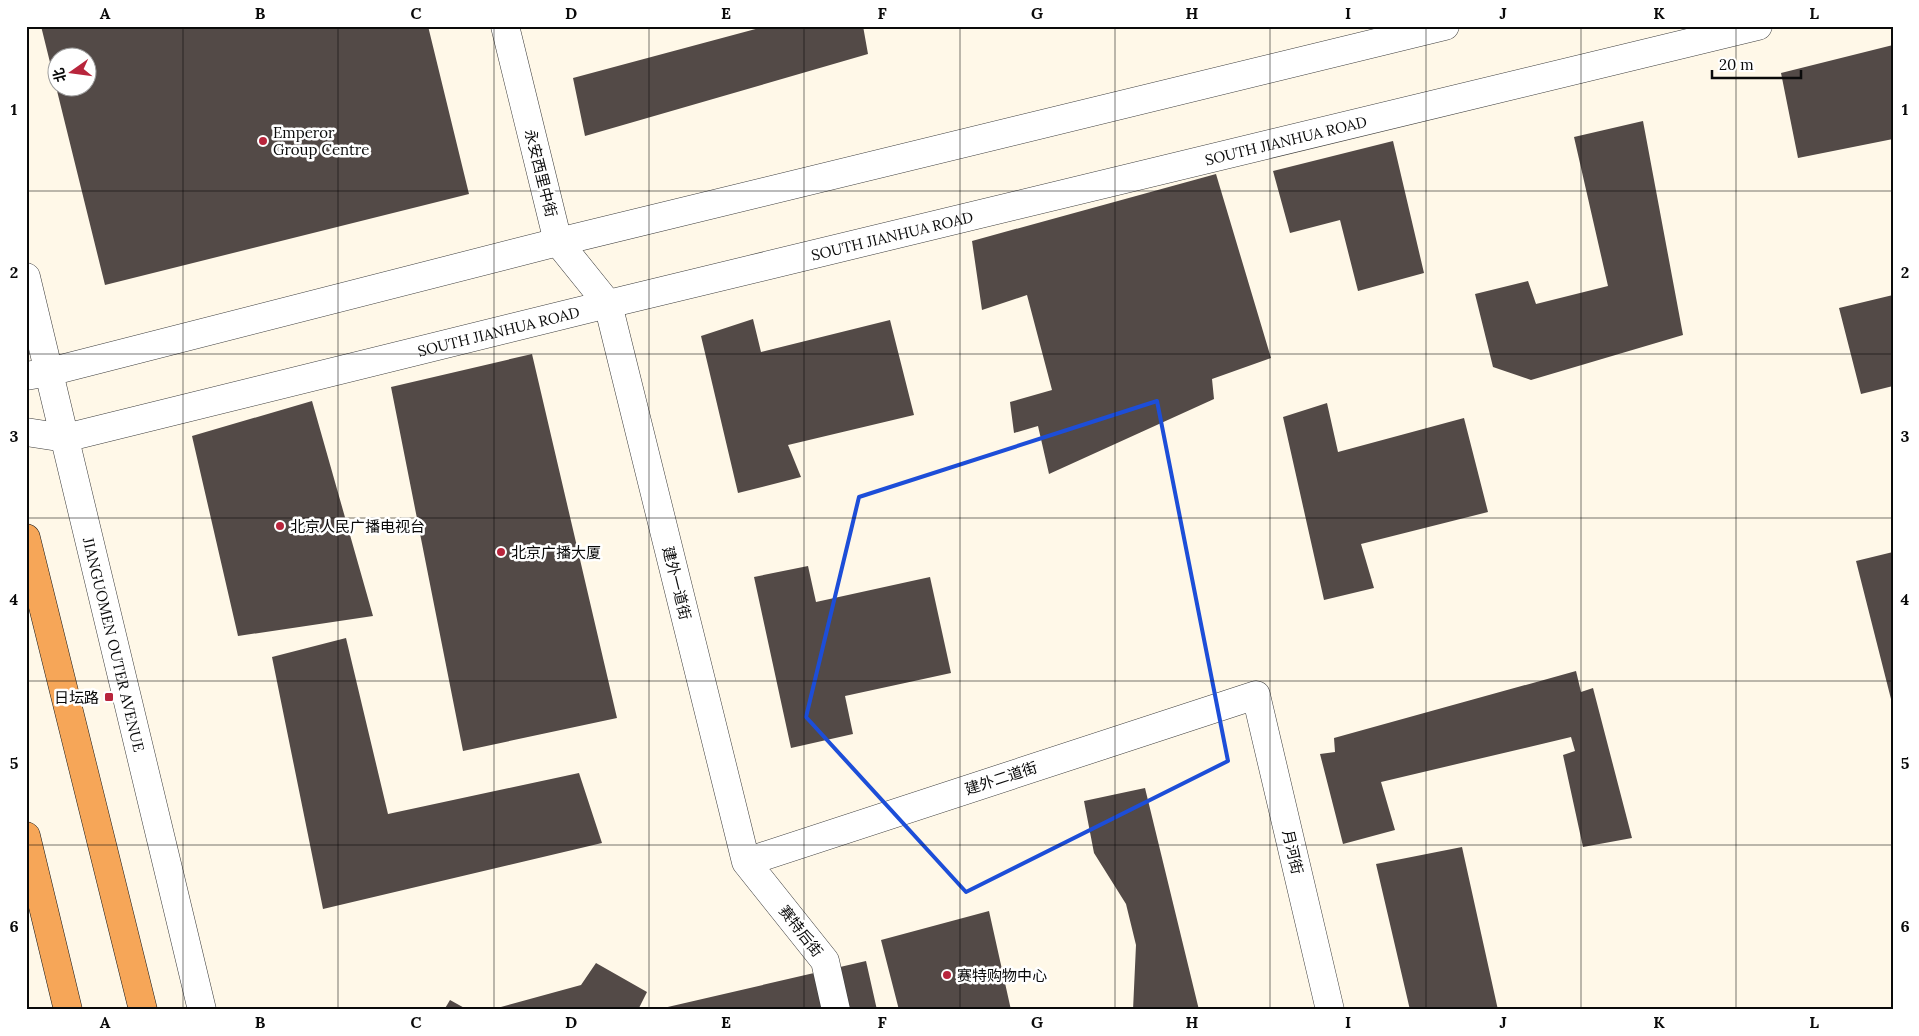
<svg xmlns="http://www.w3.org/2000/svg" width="1919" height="1036" viewBox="0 0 1919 1036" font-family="Lora,'Noto Sans SC',serif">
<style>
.building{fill:#534a47;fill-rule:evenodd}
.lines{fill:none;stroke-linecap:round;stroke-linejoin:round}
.minor-casing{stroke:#3d3d3d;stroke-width:29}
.tertiary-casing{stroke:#3d3d3d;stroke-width:29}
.trunk-casing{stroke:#1b1b1b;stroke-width:29}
.minor{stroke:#fff;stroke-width:28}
.tertiary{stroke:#fff;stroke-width:28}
.trunk{stroke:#f6a658;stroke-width:28}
.marked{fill:none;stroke:#1d4ed8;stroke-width:4;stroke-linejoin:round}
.grid{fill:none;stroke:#0a0a0a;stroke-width:1;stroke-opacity:0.55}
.poi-dot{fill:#b8253c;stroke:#fff;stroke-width:2}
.labels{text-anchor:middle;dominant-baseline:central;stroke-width:5;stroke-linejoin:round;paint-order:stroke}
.poi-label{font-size:15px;fill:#0a0a0a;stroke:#fff;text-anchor:start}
.street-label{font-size:15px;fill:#0a0a0a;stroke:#fff}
.neatline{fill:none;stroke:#0a0a0a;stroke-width:2}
.grid-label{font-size:16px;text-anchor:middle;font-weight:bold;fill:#0a0a0a}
</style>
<rect width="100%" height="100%" fill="#fff8e8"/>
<path class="building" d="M 41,26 L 428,26 L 469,194 L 105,285 ZM 58,58 L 88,58 L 88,88 L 58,88 Z
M 767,26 L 863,26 L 868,54 L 585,136 L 573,78 Z
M 1893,45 L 1893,139 L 1798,158 L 1781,73 Z
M 1643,121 L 1683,335 L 1531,380 L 1493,367 L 1475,294 L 1528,281 L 1536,304 L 1608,286 L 1574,137 Z
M 1393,141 L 1424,273 L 1358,291 L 1340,220 L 1290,233 L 1273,171 Z
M 1216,174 L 1271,358 L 1212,379 L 1214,399 L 1049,474 L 1038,426 L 1014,433 L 1010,402 L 1052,390 L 1027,295 L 982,310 L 972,241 Z
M 1893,295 L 1893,386 L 1861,394 L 1839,308 Z
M 753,319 L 761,352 L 890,320 L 914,415 L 788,445 L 801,477 L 738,493 L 701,336 Z
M 532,354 L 617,718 L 463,751 L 391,387 Z
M 312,401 L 373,616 L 238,636 L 192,436 Z
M 1327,403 L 1338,452 L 1464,418 L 1488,512 L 1361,544 L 1374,588 L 1324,600 L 1283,417 Z
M 1893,552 L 1893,703 L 1892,703 L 1856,561 Z
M 808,566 L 816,602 L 930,577 L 951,673 L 845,696 L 853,734 L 791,748 L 754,577 Z
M 346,638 L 388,814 L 579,773 L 602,843 L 323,909 L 272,657 Z
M 1576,671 L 1581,692 L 1593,688 L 1632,838 L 1583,847 L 1563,755 L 1575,751 L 1571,737 L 1381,782 L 1395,830 L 1343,844 L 1320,754 L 1335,752 L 1334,738 Z
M 1145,788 L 1199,1010 L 1133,1010 L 1136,945 L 1126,904 L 1094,853 L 1084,801 Z
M 1462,847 L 1498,1010 L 1410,1010 L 1376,864 Z
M 989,911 L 1011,1010 L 899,1010 L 881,940 Z
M 866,961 L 877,1010 L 659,1010 L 659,1009 Z
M 596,963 L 647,992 L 638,1010 L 490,1010 L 581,985 Z
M 450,1000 L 468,1010 L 444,1010 Z"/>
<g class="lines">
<g class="minor-casing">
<path id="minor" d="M 505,26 L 558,242 L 608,304 L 746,862 L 825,961 L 836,1010
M 746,862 L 1256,695 L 1330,1010"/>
</g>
<g class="tertiary-casing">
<g id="tertiary">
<path id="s1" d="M 26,277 L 202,1010"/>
<path d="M 26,376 L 49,372 L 558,242 L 1445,26"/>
<path id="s2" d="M 26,432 L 65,438 L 608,304 L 1758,26"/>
</g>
</g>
<g class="trunk-casing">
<path id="trunk" d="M 26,538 L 143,1010
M 26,836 L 68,1010"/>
</g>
<use href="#minor" class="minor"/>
<use href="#tertiary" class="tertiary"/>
<use href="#trunk" class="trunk"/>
</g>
<path class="marked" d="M 1157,401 L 1228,761 L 966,892 L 806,717 L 859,497 Z"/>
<path class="grid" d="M 183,26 L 183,1010M 338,26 L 338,1010M 494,26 L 494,1010M 649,26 L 649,1010M 804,26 L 804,1010M 960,26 L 960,1010M 1115,26 L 1115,1010M 1270,26 L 1270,1010M 1426,26 L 1426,1010M 1581,26 L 1581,1010M 1736,26 L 1736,1010M 26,191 L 1893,191M 26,354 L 1893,354M 26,518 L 1893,518M 26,681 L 1893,681M 26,845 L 1893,845"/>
<g class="poi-dot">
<circle cx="263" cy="141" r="5"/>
<circle cx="280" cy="526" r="5"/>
<circle cx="501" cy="552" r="5"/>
<rect x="104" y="692" width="10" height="10" rx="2.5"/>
<circle cx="947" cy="975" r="5"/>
</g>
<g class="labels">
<g class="poi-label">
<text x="273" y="132">Emperor<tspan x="273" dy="17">Group Centre</tspan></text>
<text x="290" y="526">北京人民广播电视台</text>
<text x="511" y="552">北京广播大厦</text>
<text x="99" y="697" text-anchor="end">日坛路</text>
<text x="957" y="975">赛特购物中心</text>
</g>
<g class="street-label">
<text stroke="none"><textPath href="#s2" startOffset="1296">SOUTH JIANHUA ROAD</textPath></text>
<text transform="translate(541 173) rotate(76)">永安西里中街</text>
<text stroke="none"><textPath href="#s2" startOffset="891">SOUTH JIANHUA ROAD</textPath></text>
<text stroke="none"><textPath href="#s2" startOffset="486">SOUTH JIANHUA ROAD</textPath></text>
<text transform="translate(677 583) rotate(76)">建外一道街</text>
<text stroke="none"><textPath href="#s1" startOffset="378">JIANGUOMEN OUTER AVENUE</textPath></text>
<text transform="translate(1001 778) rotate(-18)">建外二道街</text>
<text transform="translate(1293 852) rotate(77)">月河街</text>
<text transform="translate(801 931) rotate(52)">赛特后街</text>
</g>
</g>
<rect width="1919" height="1036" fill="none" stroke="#ffffff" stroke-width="55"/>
<g transform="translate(72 72) rotate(256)"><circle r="24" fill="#ffffff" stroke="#9d9d9d"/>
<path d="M0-4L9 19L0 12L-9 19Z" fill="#b8253c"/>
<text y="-8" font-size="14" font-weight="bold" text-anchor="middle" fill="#0a0a0a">北</text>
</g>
<path d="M1712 70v8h89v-8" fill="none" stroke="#0a0a0a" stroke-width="2.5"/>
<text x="1719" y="70" font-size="15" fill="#0a0a0a" stroke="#ffffff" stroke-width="4" paint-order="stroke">20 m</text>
<rect x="28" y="28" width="1864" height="980" class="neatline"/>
<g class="grid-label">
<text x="105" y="19">A</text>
<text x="260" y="19">B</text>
<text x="416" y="19">C</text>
<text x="571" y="19">D</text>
<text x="726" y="19">E</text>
<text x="882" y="19">F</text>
<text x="1037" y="19">G</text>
<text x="1192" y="19">H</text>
<text x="1348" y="19">I</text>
<text x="1503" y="19">J</text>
<text x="1659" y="19">K</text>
<text x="1814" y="19">L</text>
<text x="14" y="115">1</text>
<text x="1905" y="115">1</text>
<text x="14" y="278">2</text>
<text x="1905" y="278">2</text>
<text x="14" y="442">3</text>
<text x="1905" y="442">3</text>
<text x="14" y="605">4</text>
<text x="1905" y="605">4</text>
<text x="14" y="769">5</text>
<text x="1905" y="769">5</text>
<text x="14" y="932">6</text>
<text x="1905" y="932">6</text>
<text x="105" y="1028">A</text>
<text x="260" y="1028">B</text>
<text x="416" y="1028">C</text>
<text x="571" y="1028">D</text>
<text x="726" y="1028">E</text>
<text x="882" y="1028">F</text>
<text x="1037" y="1028">G</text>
<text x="1192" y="1028">H</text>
<text x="1348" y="1028">I</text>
<text x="1503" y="1028">J</text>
<text x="1659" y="1028">K</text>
<text x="1814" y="1028">L</text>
</g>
</svg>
